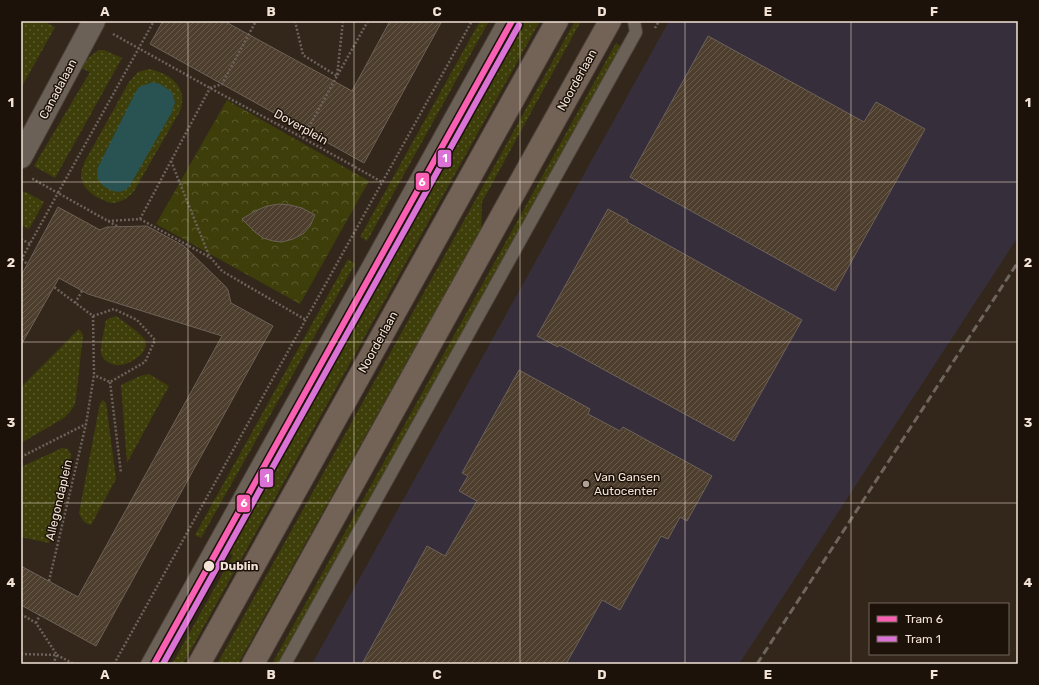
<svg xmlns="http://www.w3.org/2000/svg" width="1039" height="685" viewBox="0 0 1039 685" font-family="Rubik,sans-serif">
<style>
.industrial{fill:#362f3b}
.grass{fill:url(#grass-dots)}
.forest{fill:url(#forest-crowns)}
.water{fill:#295253}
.building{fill:url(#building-hatch);stroke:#6d6258}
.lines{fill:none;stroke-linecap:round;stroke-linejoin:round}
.service-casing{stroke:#4d4239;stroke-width:14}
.minor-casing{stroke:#4d4239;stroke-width:24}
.primary-casing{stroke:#4d4239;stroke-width:24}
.path{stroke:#6d635c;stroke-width:2.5;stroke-dasharray:2 2;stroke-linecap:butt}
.service{stroke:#6b6157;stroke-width:12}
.minor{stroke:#6b6157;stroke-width:22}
.primary{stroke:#736357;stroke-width:22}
.rail{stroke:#6e655c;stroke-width:3;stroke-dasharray:8 4;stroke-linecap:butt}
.tram-1-casing{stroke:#1c1209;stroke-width:9}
.tram-2-casing{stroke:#1c1209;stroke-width:9}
.tram-1{stroke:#f960b3;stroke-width:6}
.tram-2{stroke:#db72d6;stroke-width:6}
.grid{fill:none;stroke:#f2e3d6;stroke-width:1;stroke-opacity:0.55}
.poi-dot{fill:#afa195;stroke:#1c1209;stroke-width:1.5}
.stop-dot{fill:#f2e3d6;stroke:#1c1209;stroke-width:1.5}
.labels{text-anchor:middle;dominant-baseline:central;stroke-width:3;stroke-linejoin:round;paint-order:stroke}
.street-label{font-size:12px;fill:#f2e3d6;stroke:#1c1209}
.poi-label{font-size:12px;fill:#f2e3d6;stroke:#1c1209;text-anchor:start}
.stop-label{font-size:12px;font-weight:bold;fill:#f2e3d6;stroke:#1c1209;text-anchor:start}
.line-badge{stroke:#1c1209;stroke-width:1.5}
.badge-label{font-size:11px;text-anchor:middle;font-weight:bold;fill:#fff}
.neatline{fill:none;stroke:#f2e3d6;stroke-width:1.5}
.grid-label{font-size:13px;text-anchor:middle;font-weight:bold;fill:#f2e3d6}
</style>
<defs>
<pattern id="grass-dots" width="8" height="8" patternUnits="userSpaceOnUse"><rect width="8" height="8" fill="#3d3e0a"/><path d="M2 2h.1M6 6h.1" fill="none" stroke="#5a5a2d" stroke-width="1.8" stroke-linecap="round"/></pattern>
<pattern id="forest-crowns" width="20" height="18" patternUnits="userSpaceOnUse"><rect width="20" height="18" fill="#3d3e0a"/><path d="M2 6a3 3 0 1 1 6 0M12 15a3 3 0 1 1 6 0" fill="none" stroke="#5a5a2d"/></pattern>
<pattern id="building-hatch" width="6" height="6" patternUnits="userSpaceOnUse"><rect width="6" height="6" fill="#4e3e2e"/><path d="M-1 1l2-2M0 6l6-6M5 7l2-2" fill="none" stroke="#685a4c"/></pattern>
</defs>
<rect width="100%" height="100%" fill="#33271b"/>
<path class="industrial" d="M 669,21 L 1018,21 L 1018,237 L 739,664 L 312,664 Z"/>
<path class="grass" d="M 21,21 L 44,21 L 55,27 L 21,88 Z
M 480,21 L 489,21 L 367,241 L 360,237 Z
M 519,21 L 540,21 L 183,664 L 172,664 L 233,555 L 225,551 Z
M 575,21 L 581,21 L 482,202 L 481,229 L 238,664 L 217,664 Z
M 616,43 L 622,47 L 279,664 L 272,664 Z
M 99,50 L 104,50 L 122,58 L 55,178 L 34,166 L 90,72 L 81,68 C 86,60 91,55 99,50 Z
M 149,69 C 163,72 176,78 181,92 C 182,95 183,98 182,101 C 182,104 181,108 180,111 L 134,191 C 129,197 121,203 112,203 C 110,203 106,201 103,200 C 93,196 82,188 81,176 C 81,172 83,167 84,163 L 129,82 L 138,72 Z
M 21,191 L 26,192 L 44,202 L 29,229 L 21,225 Z
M 348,259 L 355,264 L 201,538 L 195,535 Z
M 116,316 C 123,321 142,334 145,340 C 150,353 130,364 120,365 C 113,366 102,361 101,353 C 100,348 105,326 106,320 Z
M 79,329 L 83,335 L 76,398 L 75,404 L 70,412 L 64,418 L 21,443 L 21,389 L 24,384 Z
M 149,374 L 169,386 L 127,463 L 121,385 L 140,376 Z
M 103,400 L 106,403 L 116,479 L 91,525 C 84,523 82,520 79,513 L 100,403 Z
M 62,448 L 68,449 L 71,455 L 70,462 L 49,543 L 21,537 L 21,467 Z"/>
<path class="forest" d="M 227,100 L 369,181 L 300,304 L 156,224 Z"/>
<path class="water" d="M 153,82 L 160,84 L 172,92 L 175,102 L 172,112 L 129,187 C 127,188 125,190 123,191 C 115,194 101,187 98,179 C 97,176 97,172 97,169 L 135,93 L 139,87 Z"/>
<path class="building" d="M 163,21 L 224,21 L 352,91 L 390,21 L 442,21 L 364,163 L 150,44 Z
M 708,36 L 864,122 L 876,102 L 925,129 L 835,291 L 630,177 Z
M 279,204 L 290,205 L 302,208 L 315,215 L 310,226 L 303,234 L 293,239 L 282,242 L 273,241 L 263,238 L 255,232 L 242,219 L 255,211 L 267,206 Z
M 58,207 L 100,230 L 107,227 L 147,226 L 184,246 L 225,286 L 228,290 L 231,303 L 273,326 L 96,646 L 21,605 L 21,566 L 78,597 L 222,336 L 88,294 L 59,278 L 21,345 L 21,276 Z
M 608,209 L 628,220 L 627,222 L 802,320 L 734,441 L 559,345 L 558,347 L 537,336 Z
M 519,370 L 590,409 L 588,414 L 620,431 L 623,427 L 712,476 L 687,521 L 680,517 L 668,539 L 661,536 L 620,610 L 602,600 L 566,664 L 362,664 L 427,546 L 445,556 L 477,501 L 459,491 L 468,476 L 462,473 Z"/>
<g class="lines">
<g class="service-casing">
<path id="service" d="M 147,664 L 504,21
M 285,664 L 636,32 L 634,21"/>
</g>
<g class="minor-casing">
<path id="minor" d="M 21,157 L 94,21"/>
</g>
<g class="primary-casing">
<path id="primary" d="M 199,664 L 557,21
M 253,664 L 503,213 L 610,21"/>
</g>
<path class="path" d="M 295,21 L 303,55 L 337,76 L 368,21
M 655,28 L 659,21
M 113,34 L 210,88 L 303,138 L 382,182
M 210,88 L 222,84 L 256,21
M 303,138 L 337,76 L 343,21
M 171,161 L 210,258
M 140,219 L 211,258 L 222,271 L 306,320
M 108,221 L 140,219 L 210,88
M 117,226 L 58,193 L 154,21
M 21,239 L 30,244
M 22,259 L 27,264
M 21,260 L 58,193 L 31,178
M 75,303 L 82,291
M 93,316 L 114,309 L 137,320 L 155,340 L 145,362 L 110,382 L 94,375
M 110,382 L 121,473
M 21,457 L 86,424
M 49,581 L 86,424 L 94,375 L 93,316 L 54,287
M 21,614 L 36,623 L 57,655 L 53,664
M 36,623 L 40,615
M 21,654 L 57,655 L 74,664
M 114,664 L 472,21"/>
<use href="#service" class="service"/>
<use href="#minor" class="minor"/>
<use href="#primary" class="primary"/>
<path class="rail" d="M 757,664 L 1018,262"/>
<g class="tram-1-casing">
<path id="tram-1" d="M 154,664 L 512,21"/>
</g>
<g class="tram-2-casing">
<path id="tram-2" d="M 163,664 L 519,25"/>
</g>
<use href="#tram-1" class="tram-1"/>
<use href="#tram-2" class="tram-2"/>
</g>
<path class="grid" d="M 188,21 L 188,664M 354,21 L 354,664M 520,21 L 520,664M 685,21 L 685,664M 851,21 L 851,664M 21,182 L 1018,182M 21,342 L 1018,342M 21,503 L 1018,503"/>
<circle class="poi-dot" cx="586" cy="484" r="4"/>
<circle class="stop-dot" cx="209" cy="566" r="6"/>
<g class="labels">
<g class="street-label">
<text transform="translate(577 80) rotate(-61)">Noorderlaan</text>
<text transform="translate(58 89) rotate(-62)">Canadalaan</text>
<text transform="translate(301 127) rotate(29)">Doverplein</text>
<text transform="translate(378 342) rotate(-61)">Noorderlaan</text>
<text transform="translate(59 500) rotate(-77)">Allegondaplein</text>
</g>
<g class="poi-label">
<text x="594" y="477">Van Gansen<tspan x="594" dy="14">Autocenter</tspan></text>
</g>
<g class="stop-label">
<text x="220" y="566">Dublin</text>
</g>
</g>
<g class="line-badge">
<rect x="437" y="149" width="15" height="19" rx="4" fill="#db72d6"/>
<rect x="415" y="172" width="15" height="19" rx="4" fill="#f960b3"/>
<rect x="259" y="468" width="15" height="20" rx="4" fill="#db72d6"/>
<rect x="236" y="494" width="15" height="19" rx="4" fill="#f960b3"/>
</g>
<g class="badge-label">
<text x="445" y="162">1</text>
<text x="422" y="186">6</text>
<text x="267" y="482">1</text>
<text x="244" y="507">6</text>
</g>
<rect width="1039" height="685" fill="none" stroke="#1c1209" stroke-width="44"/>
<rect x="869" y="603" width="140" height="52" fill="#1c1209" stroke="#72665b"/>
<rect x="877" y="616" width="20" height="6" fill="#f960b3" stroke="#72665b"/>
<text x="905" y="623" font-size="12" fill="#f2e3d6">Tram 6</text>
<rect x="877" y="636" width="20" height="6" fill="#db72d6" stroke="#72665b"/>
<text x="905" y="643" font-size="12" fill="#f2e3d6">Tram 1</text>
<rect x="22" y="22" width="995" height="641" class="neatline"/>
<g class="grid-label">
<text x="105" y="16">A</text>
<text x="271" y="16">B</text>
<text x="437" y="16">C</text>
<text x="602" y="16">D</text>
<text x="768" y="16">E</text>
<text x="934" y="16">F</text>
<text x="11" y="107">1</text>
<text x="1028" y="107">1</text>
<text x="11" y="267">2</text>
<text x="1028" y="267">2</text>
<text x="11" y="427">3</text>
<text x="1028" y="427">3</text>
<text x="11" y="587">4</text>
<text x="1028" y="587">4</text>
<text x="105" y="679">A</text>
<text x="271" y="679">B</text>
<text x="437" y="679">C</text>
<text x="602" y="679">D</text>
<text x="768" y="679">E</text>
<text x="934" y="679">F</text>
</g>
</svg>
